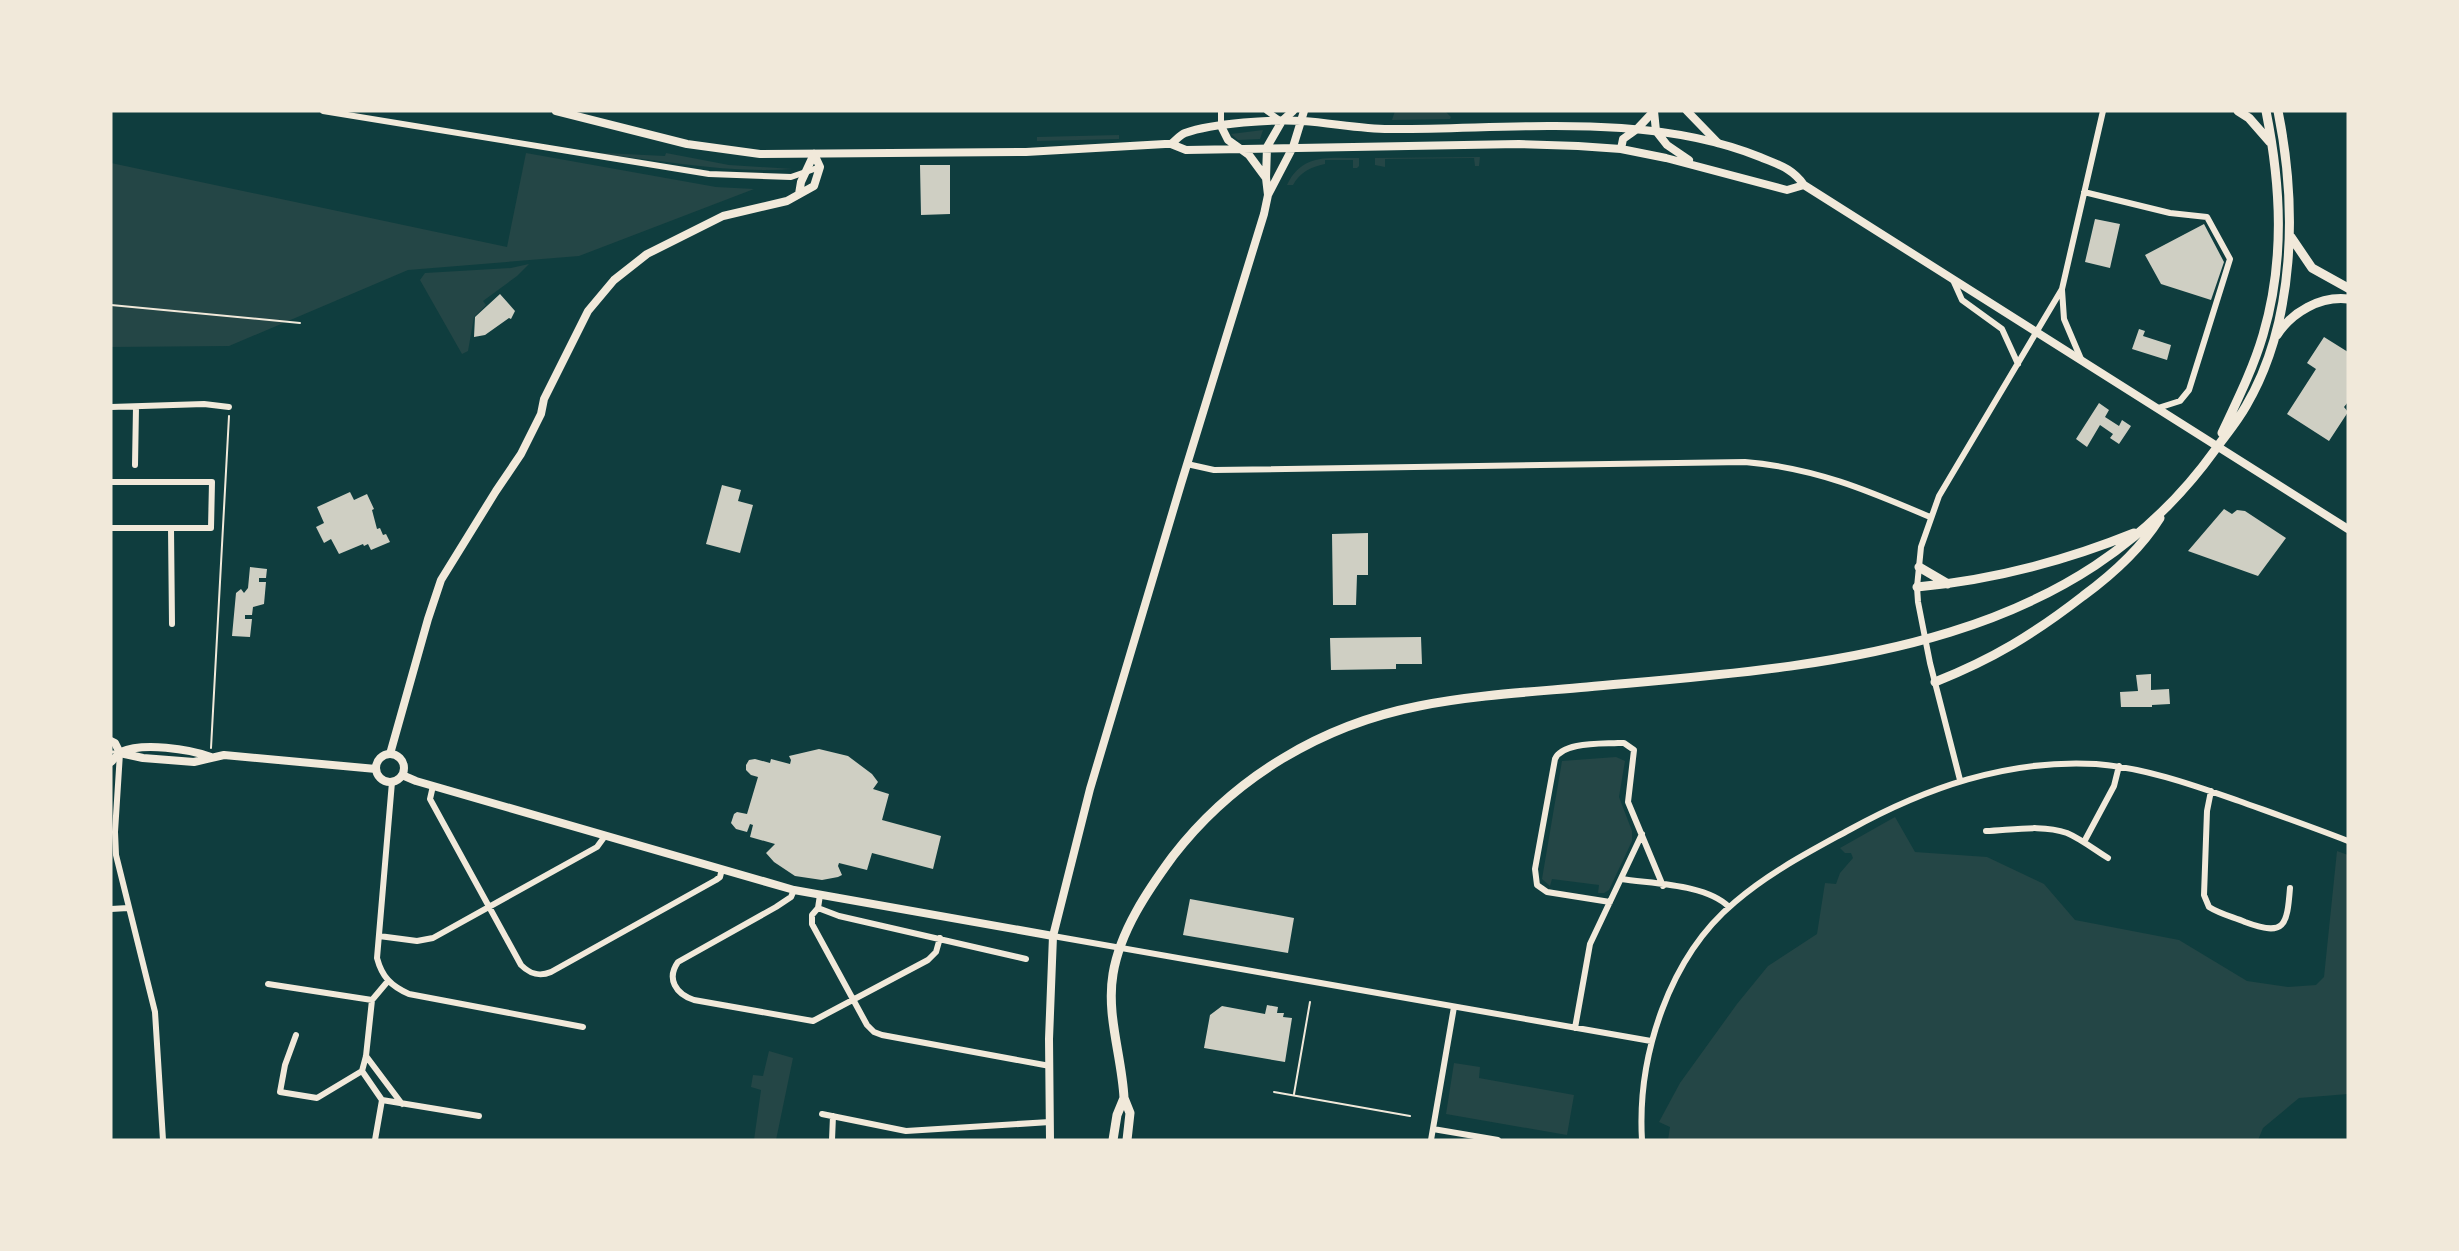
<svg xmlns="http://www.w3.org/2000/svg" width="2459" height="1251" viewBox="0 0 2459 1251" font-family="Ubuntu,sans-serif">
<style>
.green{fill:#244646}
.building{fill:#cfcfc3}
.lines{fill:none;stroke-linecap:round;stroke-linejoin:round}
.path{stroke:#f1e9da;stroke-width:2}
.service{stroke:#f1e9da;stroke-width:3}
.minor{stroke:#f1e9da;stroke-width:6}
.tertiary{stroke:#f1e9da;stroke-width:8}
.secondary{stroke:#f1e9da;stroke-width:8}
.primary{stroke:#f1e9da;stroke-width:9}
</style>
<rect width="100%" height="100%" fill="#0f3d3e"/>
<path class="green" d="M 1395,111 L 1445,111 L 1451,117 L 1450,119 L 1392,120 Z
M 1263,130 L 1260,139 L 1238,140 L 1231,134 Z
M 1119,135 L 1119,139 L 1037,141 L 1037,137 Z
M 526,153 L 716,187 L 754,189 L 579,256 L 408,270 L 229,346 L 111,347 L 111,163 L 507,247 Z
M 604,153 L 665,156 L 666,153 L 729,165 L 793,169 C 725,174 666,160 599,154 Z
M 1480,157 L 1479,166 L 1475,166 L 1474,158 L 1385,159 L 1385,167 L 1375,165 L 1375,158 Z
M 1359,158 L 1359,166 L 1357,168 L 1353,168 L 1353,160 L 1325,160 L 1325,164 C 1311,167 1300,172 1293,185 L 1287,185 C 1302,153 1329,158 1359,158 Z
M 529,264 L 517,276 L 483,301 L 486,305 L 474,317 L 468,351 L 462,354 L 420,280 L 425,273 L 511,268 Z
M 1616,757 L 1625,761 L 1619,797 L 1632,831 L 1632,841 L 1609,890 L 1604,893 L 1598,893 L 1599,885 L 1552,879 L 1550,886 L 1542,879 L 1562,761 Z
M 1895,817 L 1915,852 L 1987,857 L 2044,884 L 2075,920 L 2179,940 L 2247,981 L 2288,987 L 2316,985 L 2324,977 L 2337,851 L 2348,855 L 2348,1094 L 2299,1098 L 2263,1128 L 2258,1140 L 1668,1140 L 1670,1127 L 1659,1122 L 1680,1083 L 1737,1004 L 1768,966 L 1817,934 L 1825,883 L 1836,884 L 1840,873 L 1853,858 L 1851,853 L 1845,853 L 1840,848 Z
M 769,1051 L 793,1058 L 776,1140 L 754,1140 L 761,1090 L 751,1087 L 753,1075 L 763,1076 Z
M 1454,1063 L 1480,1067 L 1479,1078 L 1574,1095 L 1567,1135 L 1446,1114 Z"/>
<path class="building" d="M 920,165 L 950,165 L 950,214 L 921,215 Z
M 2095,219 L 2120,224 L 2110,268 L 2085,262 Z
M 2204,224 L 2224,262 L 2211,300 L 2161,284 L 2145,255 Z
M 500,294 L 515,311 L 511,319 L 509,318 L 485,335 L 474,337 L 475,317 Z
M 2139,329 L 2145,331 L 2143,336 L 2171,345 L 2167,360 L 2132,349 Z
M 2324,337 L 2348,352 L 2348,402 L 2344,407 L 2348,412 L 2329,441 L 2287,414 L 2316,369 L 2307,363 Z
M 2099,403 L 2109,410 L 2105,417 L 2119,426 L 2122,420 L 2131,426 L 2119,444 L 2110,438 L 2113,434 L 2100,425 L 2087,447 L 2076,439 Z
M 722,485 L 741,490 L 738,501 L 753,505 L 740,553 L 706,544 Z
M 350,492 L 354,500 L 367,494 L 374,509 L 372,510 L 377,529 L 380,528 L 383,535 L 386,534 L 390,542 L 371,550 L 368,544 L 364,546 L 363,544 L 339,554 L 331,539 L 324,543 L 316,527 L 324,523 L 317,507 Z
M 2224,509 L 2232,514 L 2237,510 L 2245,511 L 2286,538 L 2258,576 L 2188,551 Z
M 1368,533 L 1368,575 L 1357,575 L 1356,605 L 1333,605 L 1332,534 Z
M 250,567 L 267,569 L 266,578 L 259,578 L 259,582 L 266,582 L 264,604 L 253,607 L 252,615 L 245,615 L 245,619 L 252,619 L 250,637 L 232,636 L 236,593 L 241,589 L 244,593 L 248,588 Z
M 1421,637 L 1422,664 L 1396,664 L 1396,669 L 1331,670 L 1330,638 Z
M 2151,674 L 2151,690 L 2169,689 L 2170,704 L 2152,705 L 2152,707 L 2121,707 L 2120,692 L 2138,691 L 2136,675 Z
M 819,749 L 848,756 L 872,774 L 878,782 L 873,789 L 889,794 L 882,820 L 941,836 L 933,869 L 872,853 L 867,870 L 839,863 L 838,866 L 842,875 L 838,877 L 822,880 L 795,876 L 774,862 L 766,853 L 775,844 L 750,837 L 753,825 L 750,824 L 747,832 L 736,829 L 731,823 L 734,814 L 737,812 L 747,814 L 758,777 L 751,775 L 746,770 L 746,765 L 749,760 L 755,759 L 770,763 L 771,759 L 790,764 L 791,760 L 789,756 Z
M 1190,899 L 1294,918 L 1288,953 L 1183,935 Z
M 1267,1005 L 1278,1007 L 1277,1013 L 1284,1013 L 1283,1017 L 1292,1018 L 1285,1062 L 1204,1048 L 1210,1015 L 1222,1006 L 1265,1014 Z"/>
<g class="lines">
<path class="path" d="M 111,305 L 300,323
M 211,748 L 229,416
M 1274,1092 L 1410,1116
M 1294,1094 L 1310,1002"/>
<path class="service" d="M 111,752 L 118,752"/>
<path class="minor" d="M 323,111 L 709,174 L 791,177 L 820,167
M 1267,111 L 1281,121
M 1221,126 L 1221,111
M 2084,192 L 2170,213 L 2207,217 L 2230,259 L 2189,390 L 2180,401 L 2158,408
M 1953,280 L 1962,300 L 2002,329 L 2018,364
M 2062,290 L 2064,319 L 2081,359
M 111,407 L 204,404 L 229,407
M 1187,464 L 1214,470 L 1745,462 C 1815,468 1867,490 1930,517
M 135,465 L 136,407
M 111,482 L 212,482 L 211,528 L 111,528
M 171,528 L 172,624
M 120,753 L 115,832 L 116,855 L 155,1012 L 163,1140
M 1960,780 L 1930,663 L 1918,602 L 1917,587 L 1921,547 L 1939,496 L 2062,289 L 2103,111
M 392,782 L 377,958 C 382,977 391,986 409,994 L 583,1027
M 433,786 L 430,799 L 521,965 C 530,974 539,977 551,972 L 716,880 L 720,877 L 722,869
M 2211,791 L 2207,811 L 2204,895 L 2209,907 C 2220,914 2233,917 2245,922 C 2285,937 2287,926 2290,888
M 1986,831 C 2012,830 2042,824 2067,833 C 2081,839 2095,850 2108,858
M 2084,842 L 2114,786 L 2119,766
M 1621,879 C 1653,884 1706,884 1729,907
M 794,890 L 791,897 L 776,907 L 678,962 C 666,979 676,994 694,1000 L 813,1021 L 928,960 L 936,952 L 940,938
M 820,895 L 818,908 L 839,916 L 1026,959
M 1610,902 L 1547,892 L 1537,885 L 1535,869 L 1555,759 C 1562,742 1600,744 1618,743 L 1624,743 L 1634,750 L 1628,802 L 1663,886
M 818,908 L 812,915 L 812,924 L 867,1025 L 874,1032 L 882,1035 L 1050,1066
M 111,909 L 128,908
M 379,936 L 417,941 L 433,938 L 597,847 L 605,836
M 1053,936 L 1651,1041
M 388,981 L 372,1000 L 366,1056 L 362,1071 L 382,1100 L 479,1116
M 268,984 L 372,1000
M 1575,1028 L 1590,944 L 1642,834
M 296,1035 L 285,1065 L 280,1092 L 317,1098 L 362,1071
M 366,1056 L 402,1104
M 822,1114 L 906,1131 L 1050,1122
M 1433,1129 L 1498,1140
M 375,1140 L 382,1100
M 832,1140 L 833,1116
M 1431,1140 L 1454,1007
M 1642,1140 C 1637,1056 1669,957 1735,902 C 1770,872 1809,852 1849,830 C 1925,788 2007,759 2096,764 C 2146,768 2193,785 2239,801 C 2275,814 2312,827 2348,841"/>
<path class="tertiary" d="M 1654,111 L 1656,131
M 1687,111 L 1718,143
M 1282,121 L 1293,111
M 1301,121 L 1304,111
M 1637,129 L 1653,112
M 799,194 L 801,182 L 814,154
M 111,741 L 115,743 L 120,753
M 120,753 L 143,758 L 194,762 L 224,755 L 376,769
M376 768a14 14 0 1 1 28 0a14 14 0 1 1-28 0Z
M 390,754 L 428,619 L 441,580 L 496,491 L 521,454 L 541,414 L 544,399 L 588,311 L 614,280 L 647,254 L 723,216 L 787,201 L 814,186 L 820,167 L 814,154
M 111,762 C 114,759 118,754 121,752 C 143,742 189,749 211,757
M 402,775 L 416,781 L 794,890 L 1053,936"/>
<path class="secondary" d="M 556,111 L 687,144 L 760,154 L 1026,152 L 1165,144 L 1171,144 L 1186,150 L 1519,144 L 1578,146 L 1621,149 L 1666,158 L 1787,190 L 1804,185
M 1221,126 L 1228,140 L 1249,155 L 1266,178
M 1656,131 L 1667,145 L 1689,160
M 1171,144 C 1176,140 1180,135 1185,133 C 1213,123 1274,119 1303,121 C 1332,123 1361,129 1389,129 C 1509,130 1647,111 1760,157 C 1779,165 1792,168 1804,185 L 2348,529
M 1621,149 L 1623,139 L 1637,129
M 1268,195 L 1266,178 L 1267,147 L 1282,121
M 1050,1140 L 1049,1039 L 1053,936 L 1090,789 L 1181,484 L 1264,214 L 1268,195 L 1293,147 L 1301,121"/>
<path class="primary" d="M 2238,111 L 2249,118 L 2270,142
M 2291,237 L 2312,268 L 2348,288
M 2277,335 C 2292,312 2320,296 2348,299
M 2222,433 C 2237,401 2253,369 2263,335 C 2285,261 2281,186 2266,111
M 1919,567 L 1948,584
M 1917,587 C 1991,580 2065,561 2134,533
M 1935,682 C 1993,659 2034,634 2083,596 C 2113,574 2140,550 2160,518
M 1113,1140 L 1117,1115 L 1124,1098
M 1127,1140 L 1130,1113 L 1124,1098 C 1122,1057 1106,1015 1113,974 C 1120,931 1148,890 1173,856 C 1234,777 1322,725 1419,706 C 1474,695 1531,692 1587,687 C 1816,666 2068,655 2215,450 C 2225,436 2237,422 2246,406 C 2296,321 2297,205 2278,111"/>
</g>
<rect width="2459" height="1251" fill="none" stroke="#f1e9da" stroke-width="225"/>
</svg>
